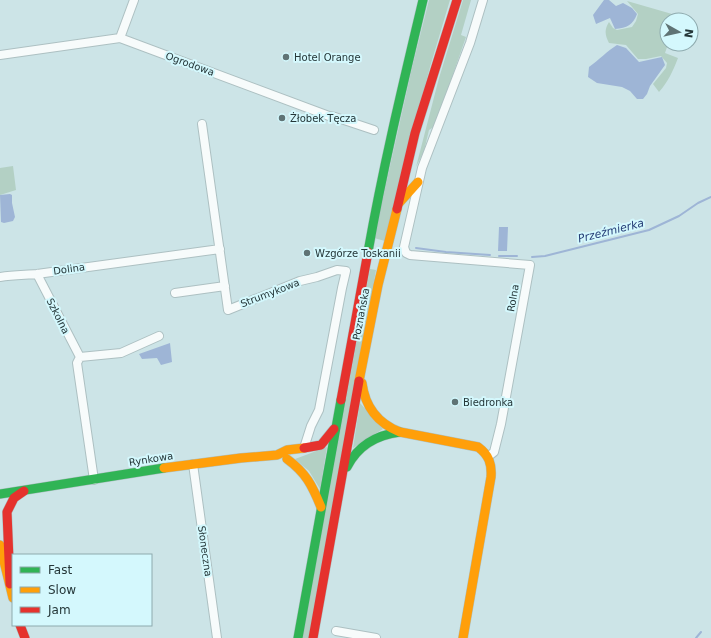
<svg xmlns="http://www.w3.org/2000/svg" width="711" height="638" viewBox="0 0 711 638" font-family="'DejaVu Sans',sans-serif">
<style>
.green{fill:#b3d0c4}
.water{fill:#9eb5d6}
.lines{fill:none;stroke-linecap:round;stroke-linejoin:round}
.stream{stroke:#9eb5d6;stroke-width:2}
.street-casing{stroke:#adc0c2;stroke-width:10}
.fast-casing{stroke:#adc0c2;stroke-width:10}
.slow-casing{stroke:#adc0c2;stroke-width:10}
.jam-casing{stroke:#adc0c2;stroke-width:10}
.street{stroke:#f7fbfb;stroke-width:8}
.fast{stroke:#30b455;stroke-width:9}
.slow{stroke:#ff9f0a;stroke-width:9}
.jam{stroke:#e5322d;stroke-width:9}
.poi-dot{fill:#5f7375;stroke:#d4f8fd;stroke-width:1.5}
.labels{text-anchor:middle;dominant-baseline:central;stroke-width:4;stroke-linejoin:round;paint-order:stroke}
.poi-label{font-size:10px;fill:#243638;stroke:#d4f8fd;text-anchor:start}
.street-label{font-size:10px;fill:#243638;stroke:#d4f8fd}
.water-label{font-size:11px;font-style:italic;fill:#253d76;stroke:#d4f8fd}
</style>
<rect width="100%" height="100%" fill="#cce4e7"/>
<path class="green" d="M 429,0 L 450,0 L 430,67 L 385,241 L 374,238 L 412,68 Z
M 463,0 L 471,0 L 461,35 L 466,37 L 435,126 L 429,130 L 424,151 L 416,167 L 439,78 Z
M 627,1 L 679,16 L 680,20 L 667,20 L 667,44 L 668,44 L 665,53 L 678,58 C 673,71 668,82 659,92 L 653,84 L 666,68 L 667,63 L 661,56 L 646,59 L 638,59 L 626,45 L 609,43 C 605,35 604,30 609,22 L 613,28 L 617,30 L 632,27 L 636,21 L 638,14 Z
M 13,166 L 16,190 L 0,195 L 0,168 Z
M 370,269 L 376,270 L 309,638 L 302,638 Z
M 360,403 L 383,429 L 353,448 Z
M 327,447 L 320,489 L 309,471 L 295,459 Z"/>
<path class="water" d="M 604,0 L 609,0 L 616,6 L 623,3 L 632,8 L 637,14 C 633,25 627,28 615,29 L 610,18 L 596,24 L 593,15 Z
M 617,45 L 626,48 L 639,62 L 662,57 L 665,65 L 650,86 L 647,94 L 643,99 L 637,99 L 630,91 L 622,87 L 597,83 L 588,77 L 589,67 C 599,60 607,51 617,45 Z
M 10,194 L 12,195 L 12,203 L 15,217 L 13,221 L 4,223 L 1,222 L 0,195 Z
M 499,227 L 508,227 L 507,251 L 498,251 Z
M 170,343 L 172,362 L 161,365 L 157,358 L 142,359 L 139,354 Z"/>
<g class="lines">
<path class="stream" d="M 416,248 L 446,252 L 490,255
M 499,256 L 517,256
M 532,257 L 545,256 L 649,230 L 679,216 L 698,203 L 711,197
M 696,638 L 701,632"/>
<g class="street-casing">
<path id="street" d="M 483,0 L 470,43 L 422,168 L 404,247 L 406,253 L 410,255 L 530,265 L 501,424 L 494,452 L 489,456
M 120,38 L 134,0
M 0,55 L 120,38 L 329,116 L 335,117 L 374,130
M 202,124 L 228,310 L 300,281 L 317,277 L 337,270 L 346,271 L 342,288 L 319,410 L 311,426 L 304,448
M 37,274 L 80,357
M 0,277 C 12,275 24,275 37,274 L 220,249
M 175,293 L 225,286
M 80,357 L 77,363 L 94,480
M 80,357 L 121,353 L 159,336
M 193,464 L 217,638
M 336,631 L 376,638"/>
</g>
<g class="fast-casing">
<path id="fast" d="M 368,252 C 383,167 403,84 423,0
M 347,467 C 358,445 376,435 400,432
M 0,494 L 164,468
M 298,638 L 341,400"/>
</g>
<g class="slow-casing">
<path id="slow" d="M 399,203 L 418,182
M 359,381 L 378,285 L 397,209
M 362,383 C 365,407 377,423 400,432
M 400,432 L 478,447 C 489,455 492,464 491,477 L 463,638
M 287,459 C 306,473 312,485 321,507
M 164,468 L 241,458 L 277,455 L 287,450 L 304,448
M 0,545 L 13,598"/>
</g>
<g class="jam-casing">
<path id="jam" d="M 397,209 L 415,133 L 457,0
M 341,400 L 368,252
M 304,448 L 321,445 L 334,429
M 10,584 L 7,512 L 14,498 L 24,491
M 20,625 L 25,638
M 313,638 L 359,381"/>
</g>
<use href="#street" class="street"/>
<use href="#fast" class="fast"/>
<use href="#slow" class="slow"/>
<use href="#jam" class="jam"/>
</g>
<g class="poi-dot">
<circle cx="286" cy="57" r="4"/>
<circle cx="282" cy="118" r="4"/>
<circle cx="307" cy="253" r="4"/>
<circle cx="455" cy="402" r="4"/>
</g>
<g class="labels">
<g class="poi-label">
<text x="294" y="57">Hotel Orange</text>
<text x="290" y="118">Żłobek Tęcza</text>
<text x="315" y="253">Wzgórze Toskanii</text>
<text x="463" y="402">Biedronka</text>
</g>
<g class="street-label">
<text transform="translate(190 64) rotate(20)">Ogrodowa</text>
<text transform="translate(69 269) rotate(-8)">Dolina</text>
<text transform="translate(270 293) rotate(-21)">Strumykowa</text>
<text transform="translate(513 298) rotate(-80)">Rolna</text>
<text transform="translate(361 314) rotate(-79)">Poznańska</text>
<text transform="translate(58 316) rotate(63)">Szkolna</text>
<text transform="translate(151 459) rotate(-9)">Rynkowa</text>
<text transform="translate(205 551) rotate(82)">Słoneczna</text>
</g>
<g class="water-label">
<text transform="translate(611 231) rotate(-14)">Przeźmierka</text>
</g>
</g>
<rect x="12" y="554" width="140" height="72" fill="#d4f8fd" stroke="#8eaaae"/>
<rect x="20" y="567" width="20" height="6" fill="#30b455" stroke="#8eaaae"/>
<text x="48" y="574" font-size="12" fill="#243638">Fast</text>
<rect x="20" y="587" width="20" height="6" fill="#ff9f0a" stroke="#8eaaae"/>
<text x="48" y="594" font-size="12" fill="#243638">Slow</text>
<rect x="20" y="607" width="20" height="6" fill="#e5322d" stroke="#8eaaae"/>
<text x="48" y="614" font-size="12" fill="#243638">Jam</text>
<g transform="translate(679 32) rotate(98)"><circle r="19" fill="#d4f8fd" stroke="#8eaaae"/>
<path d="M0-3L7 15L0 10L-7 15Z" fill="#5f7375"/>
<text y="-6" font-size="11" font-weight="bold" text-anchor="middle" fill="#243638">N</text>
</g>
</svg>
